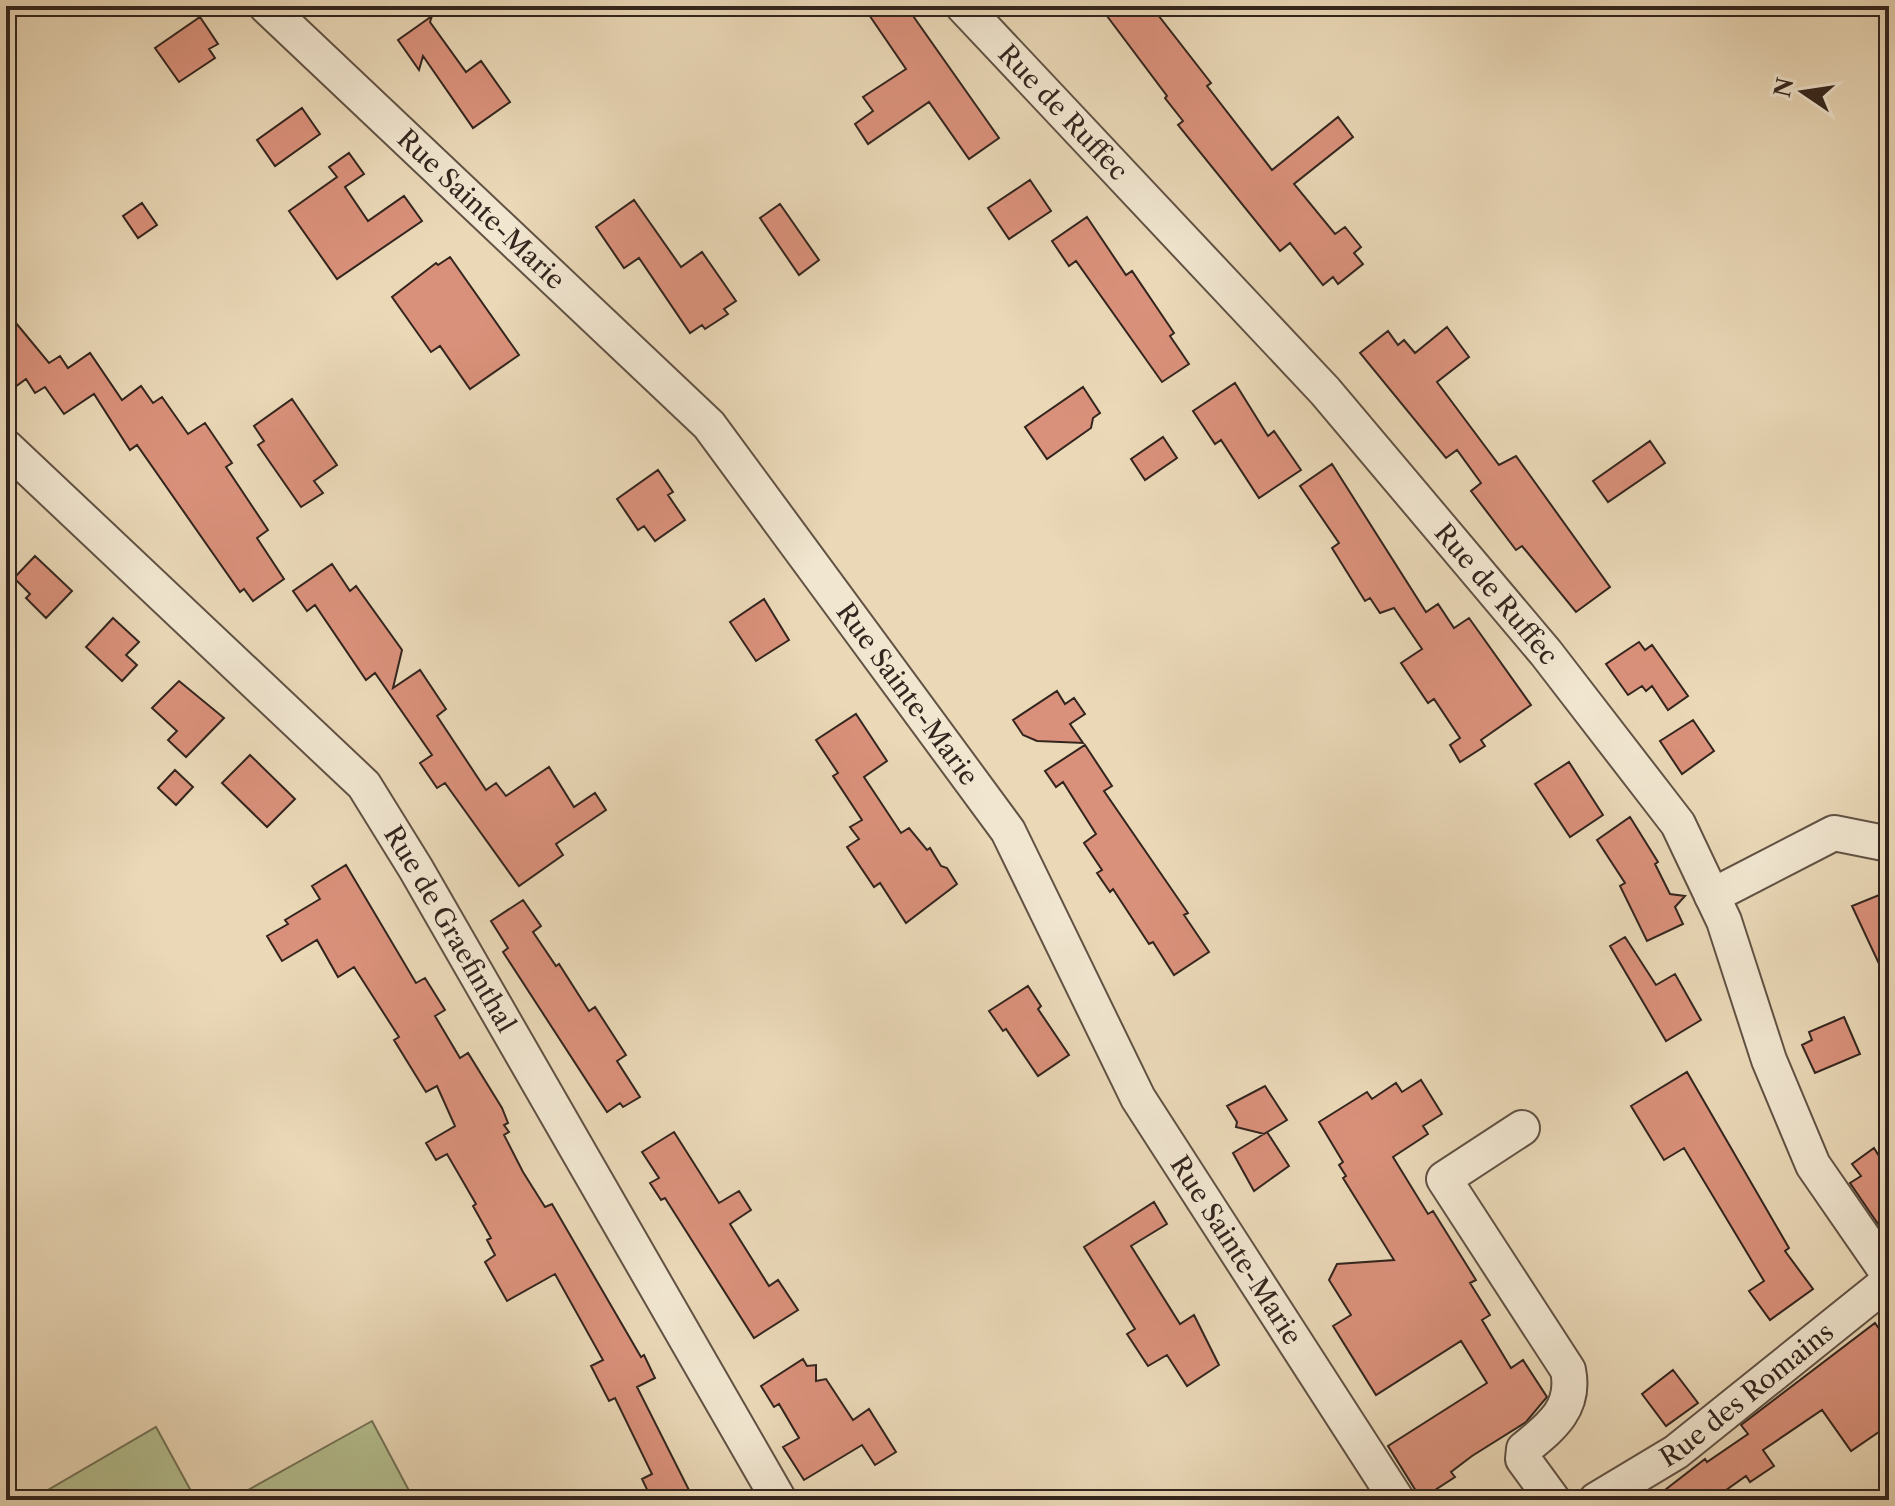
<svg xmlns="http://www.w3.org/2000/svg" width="1895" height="1506" viewBox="0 0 1895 1506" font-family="'Libre Caslon Text',serif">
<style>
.green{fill:#b4bf90;stroke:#747257;stroke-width:2}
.building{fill:#da917b;stroke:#33251e;stroke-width:2}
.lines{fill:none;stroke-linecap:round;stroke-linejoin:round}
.minor-casing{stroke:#615244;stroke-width:38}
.minor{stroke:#f1e6d0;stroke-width:34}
.labels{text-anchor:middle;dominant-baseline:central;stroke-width:7;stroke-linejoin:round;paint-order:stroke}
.street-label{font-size:26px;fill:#33251e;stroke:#f1e6d0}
</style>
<rect width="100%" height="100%" fill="#ead8b7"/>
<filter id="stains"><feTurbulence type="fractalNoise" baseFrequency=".0025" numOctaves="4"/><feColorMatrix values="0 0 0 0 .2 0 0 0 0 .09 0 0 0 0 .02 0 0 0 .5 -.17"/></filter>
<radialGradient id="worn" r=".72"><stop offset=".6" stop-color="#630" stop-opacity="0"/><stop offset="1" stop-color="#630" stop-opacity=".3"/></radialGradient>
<path class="green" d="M 372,1421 L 414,1500 L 230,1500 Z
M 156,1427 L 196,1500 L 37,1500 L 36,1497 Z"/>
<path class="building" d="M 863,6 L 906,6 L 999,138 L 969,159 L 929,102 L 868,144 L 855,124 L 873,111 L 863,97 L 906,69 Z
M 1120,6 L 1151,6 L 1211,83 L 1207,86 L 1272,170 L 1338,117 L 1353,137 L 1294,184 L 1335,234 L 1345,227 L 1361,247 L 1354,253 L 1363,264 L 1338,284 L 1333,277 L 1323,285 L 1290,243 L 1280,251 L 1178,125 L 1183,121 L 1165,98 L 1167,96 L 1107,16 Z
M 432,16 L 430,22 L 466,72 L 481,61 L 510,102 L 473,128 L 423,56 L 419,70 L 398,40 Z
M 200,17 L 218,44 L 209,49 L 215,58 L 179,82 L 155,48 Z
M 302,108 L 320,134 L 275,166 L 257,140 Z
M 349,153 L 364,174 L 345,187 L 368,221 L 404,196 L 422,221 L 337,279 L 289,211 L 337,177 L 329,167 Z
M 1030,180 L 1051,211 L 1009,239 L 988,208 Z
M 634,200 L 681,267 L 702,252 L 736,301 L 724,309 L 728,314 L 705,329 L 702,325 L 690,333 L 639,258 L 624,268 L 596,227 Z
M 142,203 L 157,225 L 138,238 L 123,216 Z
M 780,204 L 819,260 L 799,275 L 760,218 Z
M 1087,217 L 1126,275 L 1132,271 L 1174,333 L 1170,336 L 1189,364 L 1162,382 L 1076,261 L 1069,266 L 1052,241 Z
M 450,257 L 519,355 L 470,389 L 440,346 L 431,352 L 392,297 L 436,263 L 438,265 Z
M 6,311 L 49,363 L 60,356 L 68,368 L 90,353 L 122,400 L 141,386 L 153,403 L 162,397 L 188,434 L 205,423 L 232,463 L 226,467 L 268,530 L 257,538 L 284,579 L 253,601 L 244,589 L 240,592 L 137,445 L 130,450 L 94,394 L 64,414 L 45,387 L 35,393 L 26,379 L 15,387 L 6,374 Z
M 1447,327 L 1469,357 L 1437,382 L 1499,465 L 1516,456 L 1610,587 L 1576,612 L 1522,546 L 1516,550 L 1471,491 L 1481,483 L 1457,450 L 1446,458 L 1360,353 L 1388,331 L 1398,345 L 1404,340 L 1415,353 Z
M 1235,383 L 1268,436 L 1274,431 L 1301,470 L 1259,498 L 1221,440 L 1215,444 L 1193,411 Z
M 1083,387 L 1100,413 L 1093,418 L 1091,428 L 1047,459 L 1025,427 Z
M 292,399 L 337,465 L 314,481 L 323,493 L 301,507 L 258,445 L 264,441 L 254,426 Z
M 1163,437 L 1177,458 L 1145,480 L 1131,459 Z
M 1650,441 L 1665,463 L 1608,502 L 1593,481 Z
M 1332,464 L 1426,612 L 1438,604 L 1454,628 L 1469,618 L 1531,705 L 1481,740 L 1485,746 L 1460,762 L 1450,745 L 1460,738 L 1434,699 L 1428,703 L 1401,663 L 1422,649 L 1394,608 L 1380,613 L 1370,598 L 1365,601 L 1332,548 L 1339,543 L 1300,486 Z
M 658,470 L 673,492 L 668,495 L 685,520 L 655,541 L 644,526 L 638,530 L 617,499 Z
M 35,556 L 72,591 L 46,618 L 26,598 L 30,594 L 14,578 Z
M 332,564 L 350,591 L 356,586 L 402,650 L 393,688 L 420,670 L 446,709 L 437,716 L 486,790 L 496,783 L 506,796 L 549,767 L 574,807 L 595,793 L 606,810 L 556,844 L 563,855 L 519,886 L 445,783 L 437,788 L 420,763 L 432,755 L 375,673 L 366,680 L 315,605 L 307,611 L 293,591 Z
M 764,599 L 789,640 L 756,661 L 730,622 Z
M 113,618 L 139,642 L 126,655 L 137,665 L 122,681 L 86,647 Z
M 1639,642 L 1645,650 L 1652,645 L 1688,696 L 1668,710 L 1652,686 L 1646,691 L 1642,686 L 1628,695 L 1606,664 Z
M 179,681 L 224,718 L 186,757 L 168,740 L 177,731 L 152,708 Z
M 1057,691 L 1065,704 L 1074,698 L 1085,714 L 1070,724 L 1083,743 L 1037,741 L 1023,735 L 1013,720 Z
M 856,714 L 887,761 L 864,777 L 901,833 L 909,828 L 927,850 L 930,848 L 941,866 L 947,868 L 957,884 L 906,923 L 880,883 L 874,887 L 847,847 L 859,839 L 850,827 L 862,820 L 833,776 L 838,773 L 816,740 Z
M 1693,720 L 1714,751 L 1682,774 L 1660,741 Z
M 1085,745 L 1112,786 L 1104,791 L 1188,913 L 1184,915 L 1209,952 L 1174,975 L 1153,942 L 1149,944 L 1113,889 L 1110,892 L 1097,873 L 1102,870 L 1084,843 L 1096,834 L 1063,782 L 1056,787 L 1045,771 Z
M 250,755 L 295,799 L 267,827 L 222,783 Z
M 1569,762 L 1603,815 L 1570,837 L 1535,784 Z
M 175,770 L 193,787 L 176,805 L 158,788 Z
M 1630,817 L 1658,862 L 1655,864 L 1670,894 L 1685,896 L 1675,907 L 1683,924 L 1647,941 L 1620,886 L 1625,883 L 1597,840 Z
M 346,865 L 416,983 L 425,978 L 445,1010 L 435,1016 L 460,1058 L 468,1053 L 502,1108 L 508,1123 L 504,1125 L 509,1132 L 504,1135 L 523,1172 L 545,1207 L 552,1204 L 641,1357 L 644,1355 L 655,1378 L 637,1387 L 694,1500 L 652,1500 L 642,1479 L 652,1474 L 615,1398 L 609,1401 L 591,1366 L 603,1360 L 555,1274 L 507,1301 L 485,1262 L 495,1255 L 487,1240 L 491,1238 L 473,1206 L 476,1204 L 447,1154 L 436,1160 L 426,1143 L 455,1126 L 437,1086 L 426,1092 L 394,1040 L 399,1037 L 354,967 L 338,977 L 317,940 L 282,961 L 267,936 L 288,924 L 285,920 L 320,899 L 312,886 Z
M 1889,891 L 1889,983 L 1888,983 L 1852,906 Z
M 523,900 L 541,926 L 533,932 L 556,966 L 559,964 L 589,1011 L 595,1007 L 626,1055 L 617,1061 L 640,1097 L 623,1107 L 620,1103 L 607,1112 L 503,952 L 508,948 L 491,921 Z
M 1625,937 L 1656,985 L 1675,974 L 1701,1020 L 1666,1041 L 1610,946 Z
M 1028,986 L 1041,1006 L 1038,1009 L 1069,1055 L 1038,1076 L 1006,1029 L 1003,1031 L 989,1011 Z
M 1844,1017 L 1860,1054 L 1815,1073 L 1802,1045 L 1812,1040 L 1809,1032 Z
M 1687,1072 L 1789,1248 L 1785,1251 L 1813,1289 L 1770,1320 L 1749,1291 L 1764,1281 L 1684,1148 L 1664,1160 L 1631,1106 Z
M 1421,1080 L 1442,1114 L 1423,1126 L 1428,1134 L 1393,1157 L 1428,1214 L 1433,1211 L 1476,1280 L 1470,1283 L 1490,1315 L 1482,1320 L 1511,1368 L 1523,1360 L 1547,1397 L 1526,1422 L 1472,1456 L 1451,1472 L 1455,1477 L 1421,1499 L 1388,1446 L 1487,1383 L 1461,1341 L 1376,1395 L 1333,1326 L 1351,1315 L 1329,1280 L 1337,1264 L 1394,1260 L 1343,1178 L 1346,1176 L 1339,1165 L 1343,1162 L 1319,1122 L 1367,1092 L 1372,1099 L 1396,1083 L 1402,1092 Z
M 1265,1086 L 1287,1120 L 1264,1134 L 1236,1127 L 1237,1122 L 1227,1106 Z
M 674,1132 L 719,1203 L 739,1191 L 751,1210 L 730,1224 L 769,1286 L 778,1280 L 798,1310 L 754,1338 L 665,1198 L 661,1200 L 650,1183 L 659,1178 L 642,1152 Z
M 1267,1132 L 1289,1166 L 1254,1191 L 1233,1153 Z
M 1874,1148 L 1889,1172 L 1889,1240 L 1850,1183 L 1861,1176 L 1852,1164 Z
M 1154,1202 L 1167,1224 L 1131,1246 L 1180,1324 L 1194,1315 L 1219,1365 L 1187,1386 L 1167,1355 L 1148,1366 L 1127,1334 L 1135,1329 L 1084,1247 Z
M 1875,1323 L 1889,1343 L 1889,1425 L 1851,1451 L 1822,1410 L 1763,1450 L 1774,1466 L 1750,1482 L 1746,1476 L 1712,1500 L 1652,1500 L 1705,1459 L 1707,1462 L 1748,1434 L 1741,1425 Z
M 803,1359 L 807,1366 L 816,1365 L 816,1381 L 826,1379 L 853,1420 L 869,1409 L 896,1452 L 875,1465 L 862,1445 L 804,1480 L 783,1447 L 799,1438 L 779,1404 L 774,1407 L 761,1386 Z
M 1673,1370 L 1698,1403 L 1666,1426 L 1642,1394 Z"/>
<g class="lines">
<g class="minor-casing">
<g id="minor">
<path id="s1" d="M 266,6 L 709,425 L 1008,831 L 1138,1098 L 1397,1500"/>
<path id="s2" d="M 963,6 L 1325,391 L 1546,653 L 1678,824 L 1724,921 L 1769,1060 L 1813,1165 L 1889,1275"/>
<path id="s3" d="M 6,447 L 364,785 L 416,869 L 779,1500"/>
<path d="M 1712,896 L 1834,833 L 1889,844"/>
<path d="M 1522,1128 L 1444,1179 L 1568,1370 C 1576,1408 1551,1427 1524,1449 L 1523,1459 L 1553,1500"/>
<path id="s4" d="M 1596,1500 L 1676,1452 L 1889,1281"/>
</g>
</g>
<use href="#minor" class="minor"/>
</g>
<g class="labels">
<g class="street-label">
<text stroke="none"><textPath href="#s2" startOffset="146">Rue de Ruffec</textPath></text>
<text stroke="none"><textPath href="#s1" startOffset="296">Rue Sainte-Marie</textPath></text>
<text stroke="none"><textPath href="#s2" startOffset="794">Rue de Ruffec</textPath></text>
<text stroke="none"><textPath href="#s1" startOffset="944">Rue Sainte-Marie</textPath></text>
<text stroke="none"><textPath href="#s3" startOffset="660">Rue de Graefinthal</textPath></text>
<text stroke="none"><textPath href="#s1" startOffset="1592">Rue Sainte-Marie</textPath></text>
<text stroke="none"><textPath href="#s4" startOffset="184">Rue des Romains</textPath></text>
</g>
</g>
<rect width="1895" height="1506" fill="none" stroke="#ead8b7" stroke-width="32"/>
<rect x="8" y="8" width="1879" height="1490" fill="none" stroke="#33251e" stroke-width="4"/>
<rect x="16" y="16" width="1863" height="1474" fill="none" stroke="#33251e" stroke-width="2"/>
<g transform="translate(1803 92) rotate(283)" stroke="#f1e6d0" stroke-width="6" paint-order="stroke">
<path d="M0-6L14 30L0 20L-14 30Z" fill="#33251e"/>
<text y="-12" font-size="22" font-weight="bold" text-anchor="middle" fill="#33251e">N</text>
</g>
<rect width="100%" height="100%" filter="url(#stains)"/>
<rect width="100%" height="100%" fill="url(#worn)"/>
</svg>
